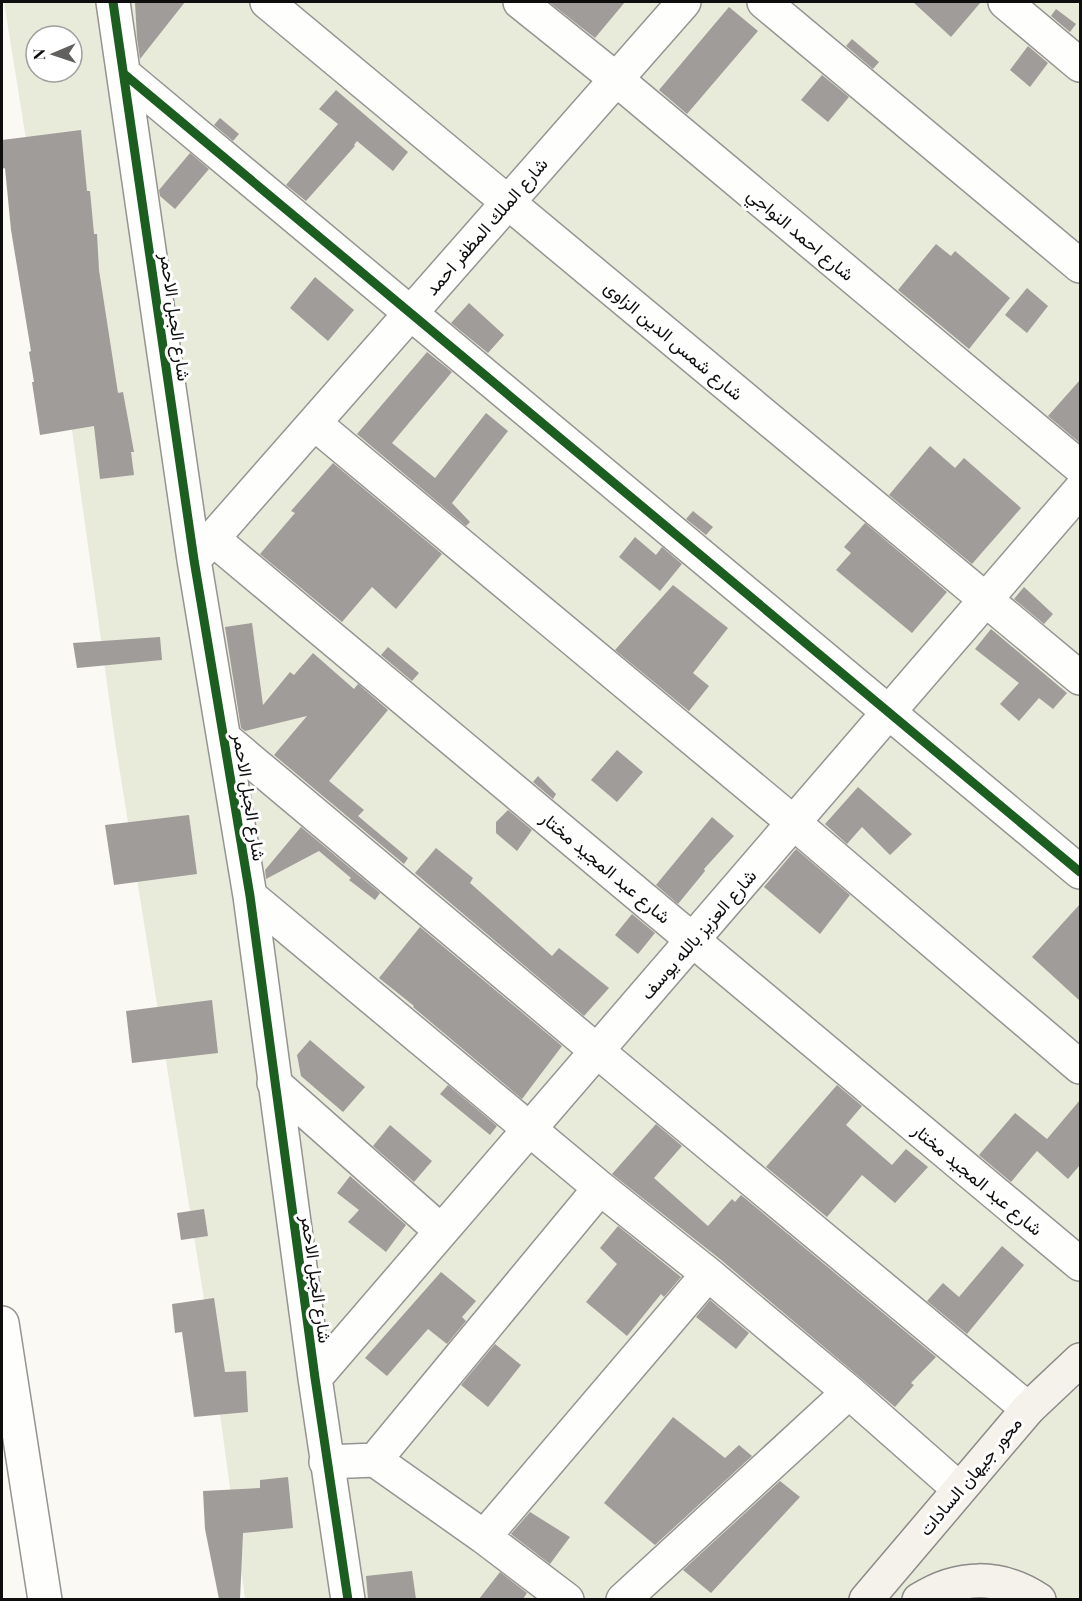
<svg xmlns="http://www.w3.org/2000/svg" width="1082" height="1601" viewBox="0 0 1082 1601" font-family="'Playfair Display',Vazirmatn,serif">
<style>
.cemetery{fill:#e8ebd9;fill-rule:evenodd}
.building{fill:#9f9c99}
.lines{fill:none;stroke-linecap:round;stroke-linejoin:round}
.street-casing{stroke:#959492;stroke-width:36}
.secondary-casing{stroke:#8b8a88;stroke-width:36}
.street{stroke:#fefefd;stroke-width:33}
.secondary{stroke:#f5f2eb;stroke-width:33}
.cycleway-casing{stroke:#fff;stroke-width:13}
.cycleway{stroke:#1b5e20;stroke-width:9}
.labels{text-anchor:middle;dominant-baseline:central;stroke-width:6;stroke-linejoin:round;paint-order:stroke}
.street-label{font-size:18px;fill:#0e0e0e;stroke:#fff}
</style>
<rect width="100%" height="100%" fill="#fbf9f4"/>
<path class="cemetery" d="M 4,2 L 1080,2 L 1080,1599 L 245,1599 L 207,1318 L 115,741 L 68,401 ZM 36,36 L 72,36 L 72,72 L 36,72 Z"/>
<path class="building" d="M 135,2 L 185,2 L 140,59 L 137,38 Z
M 549,2 L 625,2 L 595,38 Z
M 913,2 L 981,2 L 951,37 Z
M 729,7 L 758,31 L 687,114 L 659,90 Z
M 1056,9 L 1076,24 L 1070,32 L 1051,16 Z
M 852,39 L 879,62 L 873,69 L 846,46 Z
M 1028,46 L 1048,63 L 1030,87 L 1010,70 Z
M 822,75 L 849,97 L 828,122 L 801,100 Z
M 336,90 L 408,152 L 393,171 L 357,141 L 354,145 L 355,146 L 306,201 L 286,185 L 338,124 L 319,109 Z
M 220,118 L 239,134 L 233,141 L 214,125 Z
M 81,130 L 87,191 L 90,191 L 94,234 L 97,234 L 99,270 L 118,393 L 123,392 L 134,452 L 131,452 L 134,475 L 100,479 L 94,426 L 40,435 L 32,382 L 34,382 L 29,352 L 31,351 L 11,230 L 5,168 L 2,169 L 2,140 Z
M 190,153 L 209,169 L 175,209 L 160,196 L 159,190 Z
M 936,244 L 951,256 L 955,251 L 1010,298 L 969,349 L 898,290 Z
M 315,277 L 354,310 L 328,341 L 290,308 Z
M 1027,288 L 1048,306 L 1027,333 L 1005,315 Z
M 469,303 L 504,335 L 488,353 L 451,323 Z
M 427,352 L 452,372 L 392,443 L 435,478 L 486,413 L 508,431 L 452,503 L 470,522 L 466,526 L 357,434 Z
M 1080,380 L 1080,443 L 1048,416 Z
M 930,446 L 955,468 L 964,458 L 1021,508 L 972,564 L 889,495 Z
M 333,463 L 442,554 L 396,609 L 372,587 L 342,622 L 260,554 L 295,513 L 291,511 Z
M 693,511 L 713,527 L 706,535 L 686,519 Z
M 865,523 L 947,592 L 912,633 L 836,570 L 851,553 L 844,547 Z
M 635,537 L 656,555 L 662,547 L 682,564 L 660,591 L 619,557 Z
M 673,585 L 728,628 L 693,673 L 709,686 L 689,711 L 615,650 Z
M 1024,587 L 1053,614 L 1044,624 L 1014,599 Z
M 252,623 L 263,705 L 290,672 L 294,675 L 313,653 L 354,689 L 358,684 L 388,710 L 329,781 L 364,810 L 358,816 L 408,858 L 404,864 L 274,755 L 307,716 L 245,731 L 241,728 L 225,627 Z
M 991,629 L 1067,693 L 1053,709 L 1039,698 L 1019,721 L 1000,704 L 1019,683 L 975,649 Z
M 160,637 L 162,660 L 77,668 L 73,643 Z
M 388,647 L 419,673 L 412,681 L 381,655 Z
M 617,750 L 643,772 L 617,802 L 591,780 Z
M 538,776 L 556,794 L 553,799 L 533,782 Z
M 858,787 L 912,834 L 890,855 L 862,827 L 847,844 L 825,824 Z
M 508,810 L 532,830 L 517,851 L 496,833 L 496,822 Z
M 189,815 L 197,874 L 114,885 L 105,825 Z
M 712,817 L 734,836 L 704,869 L 705,871 L 678,904 L 656,885 Z
M 301,827 L 380,893 L 375,900 L 349,880 L 351,878 L 319,851 L 266,879 L 265,870 Z
M 436,848 L 473,878 L 470,883 L 552,956 L 559,948 L 609,988 L 584,1016 L 415,873 Z
M 796,849 L 850,895 L 820,934 L 764,887 Z
M 1080,904 L 1080,1001 L 1032,957 Z
M 632,914 L 655,933 L 638,954 L 615,935 Z
M 420,927 L 562,1046 L 522,1099 L 413,1007 L 414,1006 L 379,978 Z
M 212,1000 L 218,1053 L 132,1063 L 126,1011 Z
M 310,1040 L 365,1087 L 343,1112 L 301,1076 L 297,1055 Z
M 448,1085 L 497,1126 L 490,1135 L 440,1094 Z
M 837,1085 L 862,1106 L 846,1125 L 892,1165 L 906,1149 L 928,1167 L 895,1203 L 862,1175 L 827,1217 L 766,1167 Z
M 1080,1100 L 1080,1165 L 1068,1179 L 1037,1151 L 1011,1182 L 979,1155 L 1015,1113 L 1047,1139 Z
M 656,1124 L 682,1146 L 654,1178 L 708,1226 L 732,1199 L 735,1202 L 741,1195 L 936,1357 L 911,1383 L 914,1385 L 895,1407 L 720,1259 L 612,1174 Z
M 390,1125 L 432,1161 L 414,1182 L 373,1146 Z
M 350,1176 L 406,1225 L 386,1252 L 348,1222 L 359,1210 L 337,1193 Z
M 204,1209 L 208,1236 L 181,1240 L 177,1213 Z
M 618,1226 L 681,1277 L 664,1297 L 661,1294 L 627,1336 L 586,1302 L 617,1264 L 600,1248 Z
M 1002,1246 L 1024,1265 L 967,1334 L 927,1301 L 943,1283 L 959,1297 Z
M 441,1272 L 476,1301 L 462,1317 L 466,1321 L 447,1344 L 428,1329 L 387,1376 L 365,1358 Z
M 214,1298 L 225,1372 L 246,1371 L 248,1412 L 194,1417 L 182,1332 L 175,1333 L 172,1304 Z
M 710,1300 L 749,1333 L 736,1349 L 696,1317 Z
M 495,1344 L 521,1365 L 488,1407 L 461,1385 Z
M 673,1417 L 725,1458 L 739,1445 L 752,1456 L 655,1545 L 604,1503 Z
M 288,1477 L 293,1528 L 243,1533 L 240,1599 L 219,1599 L 205,1529 L 203,1491 L 260,1488 L 260,1480 Z
M 780,1481 L 800,1497 L 711,1593 L 683,1570 Z
M 530,1512 L 570,1537 L 550,1564 L 511,1534 Z
M 412,1571 L 416,1599 L 368,1599 L 366,1576 Z
M 500,1572 L 527,1593 L 523,1599 L 479,1599 Z"/>
<g class="lines">
<g class="street-casing">
<path id="street" d="M 113,2 L 194,560 L 250,896 L 315,1378 L 348,1600
M 267,2 L 1080,678
M 520,2 L 616,79 L 1080,467
M 764,2 L 1080,266
M 1005,2 L 1080,65
M 124,74 L 1080,872
M 314,423 L 794,823 L 1080,1067
M 213,539 L 1080,1264
M 198,555 L 684,2
M 224,738 L 597,1051 L 1028,1409
M 250,896 L 600,1188 L 708,1274 L 849,1392 L 959,1489
M 274,1083 L 441,1231
M 2,1323 L 45,1600
M 315,1378 L 1080,490
M 375,1460 L 600,1188
M 326,1462 L 375,1460 L 484,1537 L 567,1600
M 484,1537 L 708,1274
M 623,1600 L 849,1392"/>
</g>
<g class="secondary-casing">
<path id="secondary" d="M 866,1600 L 1028,1409 L 1080,1360
M 919,1600 C 958,1575 1000,1574 1039,1600"/>
</g>
<use href="#street" class="street"/>
<use href="#secondary" class="secondary"/>
<g class="cycleway-casing">
<path id="cycleway" d="M 113,2 L 194,560 L 250,896 L 315,1378 L 348,1600
M 124,74 L 1080,872"/>
</g>
<use href="#cycleway" class="cycleway"/>
</g>
<g class="labels">
<g class="street-label">
<text transform="translate(486 226) rotate(-49)">شارع الملك المظفر احمد</text>
<text transform="translate(801 234) rotate(40)">شارع احمد النواجي</text>
<text transform="translate(176 317) rotate(82)">شارع الجبل الاحمر</text>
<text transform="translate(674 340) rotate(40)">شارع شمس الدين الزاوى</text>
<text transform="translate(250 797) rotate(81)">شارع الجبل الاحمر</text>
<text transform="translate(606 867) rotate(40)">شارع عبد المجيد مختار</text>
<text transform="translate(698 934) rotate(-49)">شارع العزيز بالله يوسف</text>
<text transform="translate(978 1179) rotate(40)">شارع عبد المجيد مختار</text>
<text transform="translate(317 1279) rotate(82)">شارع الجبل الاحمر</text>
<text transform="translate(970 1476) rotate(-50)">محور جيهان السادات</text>
</g>
</g>
<rect width="1082" height="1601" fill="none" stroke="#0e0e0e" stroke-width="6"/>
<g transform="translate(54 54) rotate(268)"><circle r="28" fill="#ffffff" stroke="#9f9f9f" stroke-width="1.5"/>
<path d="M0-4.5L10 22L0 15L-10 22Z" fill="#61605e"/>
<text y="-9" font-size="16" font-weight="bold" text-anchor="middle" fill="#0e0e0e">N</text>
</g>
</svg>
